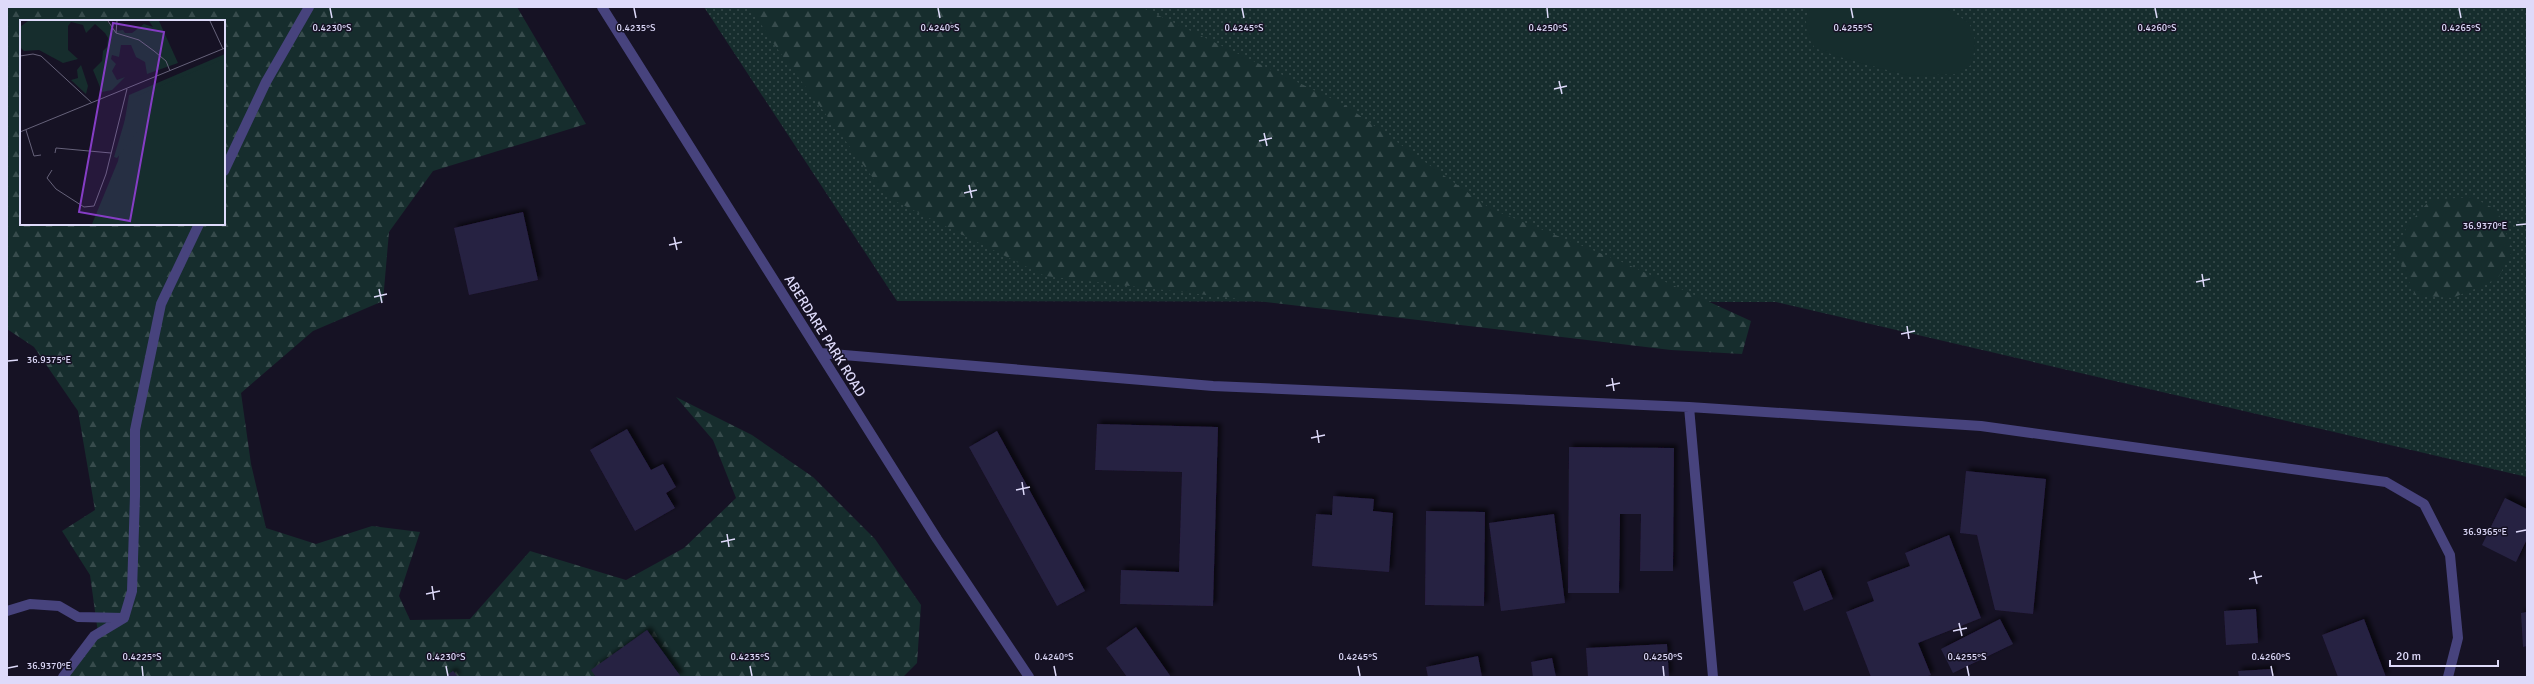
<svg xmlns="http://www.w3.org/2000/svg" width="2534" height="684" viewBox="0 0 2534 684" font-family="Signika,sans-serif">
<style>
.grass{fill:url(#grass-dots)}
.forest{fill:url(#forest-firs);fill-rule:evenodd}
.pitch{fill:#162d2d}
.building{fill:#282043;filter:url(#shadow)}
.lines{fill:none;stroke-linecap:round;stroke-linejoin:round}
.minor{stroke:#47437d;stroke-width:10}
.ticks{fill:none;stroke:#dedafa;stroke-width:1.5}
.labels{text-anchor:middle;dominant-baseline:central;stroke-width:3;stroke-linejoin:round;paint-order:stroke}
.street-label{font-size:14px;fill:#dedafa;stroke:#161224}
.inset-road{fill:none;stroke:#66627a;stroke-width:1}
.view{fill:#853dc5;fill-opacity:0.15;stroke:#853dc5;stroke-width:2}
.inset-edge{fill:none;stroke:#dedafa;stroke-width:2}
.ticks-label{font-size:10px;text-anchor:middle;fill:#dedafa;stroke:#161224;stroke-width:3;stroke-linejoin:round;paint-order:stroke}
</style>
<defs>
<pattern id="grass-dots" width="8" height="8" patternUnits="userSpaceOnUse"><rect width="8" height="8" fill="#162d2d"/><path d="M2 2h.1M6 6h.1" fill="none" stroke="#374b4c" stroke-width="1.8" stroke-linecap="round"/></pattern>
<pattern id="forest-firs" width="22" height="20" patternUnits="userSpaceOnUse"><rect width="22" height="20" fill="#162d2d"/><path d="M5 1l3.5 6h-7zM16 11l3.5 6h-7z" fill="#374b4c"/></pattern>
<filter id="shadow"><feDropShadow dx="3.5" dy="-3.5" stdDeviation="2" flood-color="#0009"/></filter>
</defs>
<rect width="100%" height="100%" fill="#161224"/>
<path class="grass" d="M 704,7 L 2527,7 L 2527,477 L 1776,302 L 897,301 Z"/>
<path class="forest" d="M 7,7 L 517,7 L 586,124 L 433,171 L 389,232 L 383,301 L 313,331 L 241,393 L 251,464 L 266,528 L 316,544 L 372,526 L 420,532 L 399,596 L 410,620 L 470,619 L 530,551 L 626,580 L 684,548 L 736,498 L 713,440 L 676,397 L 752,435 L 813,477 L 875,539 L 921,605 L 917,663 L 903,677 L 64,677 L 98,633 L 90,575 L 62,531 L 95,510 L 78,411 L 34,347 L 7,329 ZM 21,21 L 224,21 L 224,224 L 21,224 Z
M 750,7 L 1141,7 L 1345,105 L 1491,209 L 1622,262 L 1751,321 L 1742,354 L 1671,350 L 1045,276 L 887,197 L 773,43 Z
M 2472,197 L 2497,210 L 2513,250 L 2497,280 L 2452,298 L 2415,295 L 2395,250 L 2408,225 L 2430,200 Z"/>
<path class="pitch" d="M 1808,7 L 1944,7 L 1968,22 L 1974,32 L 1975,48 L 1971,65 L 1958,74 L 1909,76 L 1836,56 L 1815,48 L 1807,36 L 1806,21 Z"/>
<path class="building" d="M 523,212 L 538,280 L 469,295 L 454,228 Z
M 1097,424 L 1218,427 L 1213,606 L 1120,604 L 1121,570 L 1179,572 L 1182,472 L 1095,470 Z
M 627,429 L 651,470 L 663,464 L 676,487 L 666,493 L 675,508 L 635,531 L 590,450 Z
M 997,431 L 1085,591 L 1057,606 L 969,447 Z
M 1569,447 L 1674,448 L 1673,571 L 1640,571 L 1641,514 L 1620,514 L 1619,593 L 1568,593 Z
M 1966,471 L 2046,479 L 2033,614 L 1995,610 L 1977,535 L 1960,533 Z
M 1333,496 L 1374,499 L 1373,511 L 1393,513 L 1389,572 L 1312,566 L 1316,514 L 1332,515 Z
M 2505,498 L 2527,509 L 2527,539 L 2516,562 L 2482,545 Z
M 1426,511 L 1485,512 L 1484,606 L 1425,605 Z
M 1554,514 L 1565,603 L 1501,611 L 1489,523 Z
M 1949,535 L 1981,618 L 1918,643 L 1931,675 L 1925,677 L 1871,677 L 1846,612 L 1874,601 L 1867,582 L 1910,566 L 1905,553 Z
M 1821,570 L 1833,599 L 1804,611 L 1793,582 Z
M 2256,609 L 2258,643 L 2226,645 L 2224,611 Z
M 2527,612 L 2527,646 L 2523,647 L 2521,613 Z
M 2000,619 L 2013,644 L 1953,673 L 1941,649 Z
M 2364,619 L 2386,677 L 2338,677 L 2322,635 Z
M 1136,627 L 1171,677 L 1127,677 L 1106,648 Z
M 647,630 L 681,677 L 596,677 L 591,670 Z
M 1667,644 L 1669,677 L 1588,677 L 1586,648 Z
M 1478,656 L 1482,677 L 1428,677 L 1426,667 Z
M 1552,658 L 1556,677 L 1533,677 L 1531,662 Z
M 2272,669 L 2272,677 L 2239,677 L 2238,671 Z
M 453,671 L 458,677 L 445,677 Z"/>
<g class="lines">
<path class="minor" d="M 602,7 L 937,539 L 1029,677
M 224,171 L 266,82 L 309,7
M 820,353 L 1213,386 L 1689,407 L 1981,426 L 2386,482 L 2424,504 L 2450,555 L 2458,638 L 2448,677
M 1689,407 L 1713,677
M 7,611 L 30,604 L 59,606 L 78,617 L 124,618
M 63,677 L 94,636 L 124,618 L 132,591 L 135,496 L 135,430 L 161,304 L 199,224"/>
</g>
<path class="ticks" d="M 330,8 L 332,18M 634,8 L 636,18M 938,8 L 940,18M 1242,8 L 1244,18M 1547,8 L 1548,18M 1851,8 L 1853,18M 2155,8 L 2157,18M 2459,8 L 2461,18M 1559,81 L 1562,94M 1554,89 L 1567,86M 1264,133 L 1267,146M 1259,141 L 1272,138M 969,185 L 972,198M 964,193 L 977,190M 2516,225 L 2526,224M 674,237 L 677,250M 669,245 L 682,242M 2202,274 L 2204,287M 2196,282 L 2210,279M 379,289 L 382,303M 374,297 L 387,294M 1907,326 L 1909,339M 1901,334 L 1915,331M 8,361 L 18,360M 1612,378 L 1614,391M 1606,386 L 1620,383M 1317,430 L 1319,443M 1311,438 L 1325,435M 1022,482 L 1024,495M 1016,490 L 1030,487M 2516,532 L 2526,530M 727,534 L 729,547M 721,542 L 735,539M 2254,571 L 2257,584M 2249,579 L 2262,576M 432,586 L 434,600M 426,594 L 440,591M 1959,623 L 1962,636M 1953,631 L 1967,628M 142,666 L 143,676M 446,666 L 448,676M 750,666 L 752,676M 1054,666 L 1056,676M 1358,666 L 1360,676M 1663,666 L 1664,676M 1967,666 L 1969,676M 2271,666 L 2273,676M 8,668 L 18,666"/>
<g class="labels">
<g class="street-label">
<text transform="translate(825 336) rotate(58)">ABERDARE PARK ROAD</text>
</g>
</g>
<g transform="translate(20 20)">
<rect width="205" height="205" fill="#161224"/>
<path d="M 205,34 L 205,199 L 200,204 L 72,204 L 98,141 L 109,75 Z" fill="#162d2d"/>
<path d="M 8,1 L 87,1 L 95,11 L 103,10 L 105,13 L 112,13 L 124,4 L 133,7 L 129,1 L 139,1 L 158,43 L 127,54 L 125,42 L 116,37 L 111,25 L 101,25 L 99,37 L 92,35 L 91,39 L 96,44 L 92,51 L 97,60 L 105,57 L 92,70 L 82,72 L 73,50 L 82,41 L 83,31 L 87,27 L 88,18 L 85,13 L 75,4 L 66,13 L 63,5 L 51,2 L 48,6 L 48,30 L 58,39 L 43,43 L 19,30 L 4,31 L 0,27 L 0,7 ZM 201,40 L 202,43 L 148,79 L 130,95 L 97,138 L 94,137 L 109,86 L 117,76 ZM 61,45 L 68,66 L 66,74 L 51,60 L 58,58 L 57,50 ZM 205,177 L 204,204 L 180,204 L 196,186 Z" fill="#162d2d"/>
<path class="inset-road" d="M 88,1 L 96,13 L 119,20 L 134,31 L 146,41 L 150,51M 190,1 L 203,29M 96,13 L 97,1M 0,36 L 13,34 L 21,36 L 72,83M 6,110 L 14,136 L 21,135M 0,112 L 205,28M 35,133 L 36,128 L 91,133M 32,150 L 27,158 L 36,169 L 64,187 L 74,186 L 86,154 L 107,69"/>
<path class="view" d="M 93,3 L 144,12 L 110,201 L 59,192 Z"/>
<rect width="205" height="205" class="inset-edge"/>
</g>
<g class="ticks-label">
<text x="2157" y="31">0.4260°S</text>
<text x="2461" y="31">0.4265°S</text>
<text x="332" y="31">0.4230°S</text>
<text x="636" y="31">0.4235°S</text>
<text x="940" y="31">0.4240°S</text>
<text x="1244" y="31">0.4245°S</text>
<text x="1548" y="31">0.4250°S</text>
<text x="1853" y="31">0.4255°S</text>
<text x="2485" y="229">36.9370°E</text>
<text x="49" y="363">36.9375°E</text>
<text x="2485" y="535">36.9365°E</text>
<text x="142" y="660">0.4225°S</text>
<text x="446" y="660">0.4230°S</text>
<text x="750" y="660">0.4235°S</text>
<text x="1054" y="660">0.4240°S</text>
<text x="1358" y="660">0.4245°S</text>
<text x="1663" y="660">0.4250°S</text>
<text x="1967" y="660">0.4255°S</text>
<text x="2271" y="660">0.4260°S</text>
<text x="49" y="669">36.9370°E</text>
</g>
<rect width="2534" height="684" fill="none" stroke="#dedafa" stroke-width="16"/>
<path d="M2390 660v6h108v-6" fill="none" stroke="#dedafa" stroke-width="2"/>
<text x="2396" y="660" font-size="12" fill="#dedafa" stroke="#161224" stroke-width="3" paint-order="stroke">20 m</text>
</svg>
